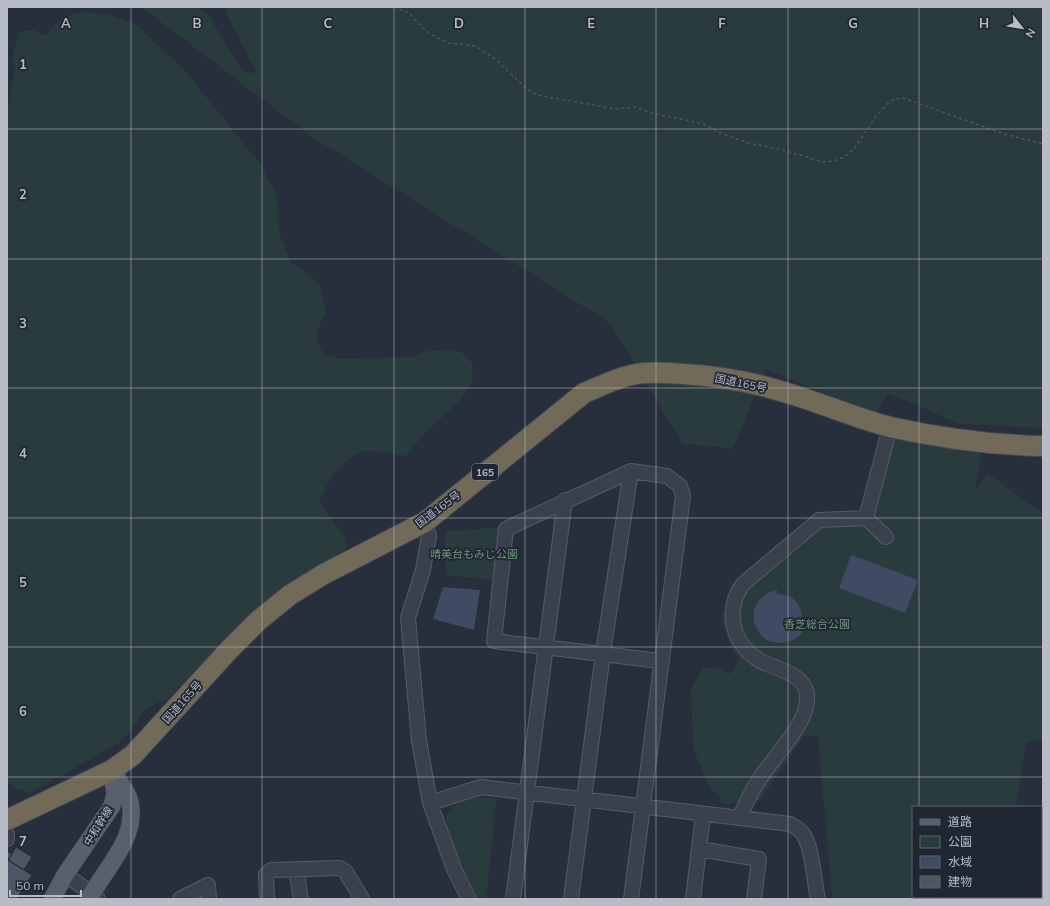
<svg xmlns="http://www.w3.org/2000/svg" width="1050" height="906" viewBox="0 0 1050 906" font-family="Mulish,'Noto Sans JP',sans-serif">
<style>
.green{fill:#2a3b3e}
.water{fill:#3f4b63}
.building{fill:#4e5665;stroke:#222834}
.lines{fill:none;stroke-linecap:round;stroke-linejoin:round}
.minor-casing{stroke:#565c67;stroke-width:16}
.major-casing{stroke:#444a56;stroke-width:18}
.highway-casing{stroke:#434954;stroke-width:22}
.path{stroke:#49585c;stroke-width:1.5;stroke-dasharray:3 3;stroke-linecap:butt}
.minor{stroke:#3b414c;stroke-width:14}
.major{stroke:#59606c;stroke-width:17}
.highway{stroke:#726a59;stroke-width:20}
.grid{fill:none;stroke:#b7bcc7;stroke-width:1;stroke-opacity:0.55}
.labels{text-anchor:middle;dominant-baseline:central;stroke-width:3.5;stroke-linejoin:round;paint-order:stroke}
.shield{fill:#202632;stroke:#8a8f9a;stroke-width:1}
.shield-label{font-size:10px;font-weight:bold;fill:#b7bcc7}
.street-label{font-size:11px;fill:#b7bcc7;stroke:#202632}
.park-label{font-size:11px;fill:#71967c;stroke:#202632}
.grid-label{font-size:13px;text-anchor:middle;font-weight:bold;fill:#b7bcc7;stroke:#202632;stroke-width:3.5;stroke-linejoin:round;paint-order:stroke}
</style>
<rect width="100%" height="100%" fill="#272e3c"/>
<path class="green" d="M 141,7 L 196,7 L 206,12 L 242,69 L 248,73 L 256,72 L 227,15 L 226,7 L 1043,7 L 1043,428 L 960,424 L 888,393 L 875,414 L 766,369 L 733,449 L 682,443 L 610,323 L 309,135 Z
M 81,12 L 110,15 L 137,25 L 186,72 L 261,165 L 275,192 L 278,206 L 280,235 L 291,262 L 319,283 L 326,312 L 318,328 L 317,342 L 324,354 L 338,359 L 413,357 L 427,351 L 446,350 L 461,352 L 472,363 L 473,378 L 467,391 L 457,404 L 424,433 L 407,456 C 396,455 373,449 364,451 C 342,457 329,481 319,500 L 346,539 L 347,546 L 339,558 L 193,680 L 180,686 L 170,697 L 145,709 L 130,733 L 119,743 L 30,793 L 17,789 L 7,783 L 7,113 L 15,67 L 12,61 L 18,32 L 33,30 L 46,36 C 56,22 64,16 81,12 Z
M 883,431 L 982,448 L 975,491 L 988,473 L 1043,514 L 1043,740 L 1026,742 L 1016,807 L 913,807 L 913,897 L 1041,897 L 1041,864 L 1043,866 L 1043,899 L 831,899 L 832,895 L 818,737 L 805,735 L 760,800 L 725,804 L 709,787 L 693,748 L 691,688 L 703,668 L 717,667 L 730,674 L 739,659 L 730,645 L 721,619 L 733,590 L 813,517 L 862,513 Z
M 503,527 L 497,580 L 446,575 L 445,531 Z
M 478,797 L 497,798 L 486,899 L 479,899 L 459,861 L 446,825 L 447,815 L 457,803 Z"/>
<path class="water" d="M 851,555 L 918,580 L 905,613 L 839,588 Z
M 443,587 L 480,590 L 474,630 L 433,619 Z
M 777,590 L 777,594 C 797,595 803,607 802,625 L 805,626 C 802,634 797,639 790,641 C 752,654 738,597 777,590 Z"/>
<path class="building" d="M 16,847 L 32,857 L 24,870 L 8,860 Z
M 7,851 L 12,854 L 8,860 L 32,875 L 17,899 L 7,899 Z"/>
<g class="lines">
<g class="minor-casing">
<path id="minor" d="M 866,518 L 886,537
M 425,522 L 429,536 L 423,570 L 408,618 L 419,740 L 430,803 L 454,869 L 469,899
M 430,803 L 481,787 L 790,824 C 795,827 800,829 803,834 C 813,848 814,882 818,899
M 739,818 C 745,806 750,794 757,783 C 771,759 811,722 807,694 C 803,671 772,669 757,659 C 731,641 725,609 743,584 L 819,520 L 866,518 L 890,427
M 1041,830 L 1043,827
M 7,834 L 7,839
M 1041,847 L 1043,852
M 699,849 L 759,859 L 754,899
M 296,869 L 301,899
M 65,875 L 92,893 L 98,899
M 180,899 L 208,885 L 209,899
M 267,899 L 266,875 L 271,870 L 340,868 L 345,871 L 362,899
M 513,899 L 565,500
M 571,899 L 603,653 L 631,471
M 631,899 L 683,496 L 680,486 L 667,476 L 631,471 L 506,529 L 494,641 L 660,661
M 693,899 L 703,815"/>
</g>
<g class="major-casing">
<path id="major" d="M 52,899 L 65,875 L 112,806 L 115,794 L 112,770
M 89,899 C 104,869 138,839 130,802 C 128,793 121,783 115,775"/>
</g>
<g class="highway-casing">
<path id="highway" d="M 7,820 L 112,770 L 133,755 L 228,651 L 259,620 L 290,595 L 324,574 L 425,522 L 584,393 C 599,387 616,378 632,375 C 649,371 667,373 683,374 C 719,376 753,382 787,393 C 822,403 855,418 890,427 C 940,438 992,445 1043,446"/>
</g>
<path class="path" d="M 394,7 L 409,13 L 424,29 L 434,36 L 449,43 L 475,46 L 494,58 L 526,88 L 537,95 L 615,109 L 635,107 L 651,113 L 704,124 L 721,133 L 748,143 L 783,150 L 823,162 L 834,161 L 844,157 L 854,149 L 875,118 L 887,104 L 894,99 L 903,98 L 1004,134 L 1043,144"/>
<use href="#minor" class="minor"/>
<use href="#major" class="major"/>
<use href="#highway" class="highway"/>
</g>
<path class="grid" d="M 131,7 L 131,899M 262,7 L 262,899M 394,7 L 394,899M 525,7 L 525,899M 656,7 L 656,899M 788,7 L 788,899M 919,7 L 919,807M 7,129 L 1043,129M 7,259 L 1043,259M 7,388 L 1043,388M 7,518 L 1043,518M 7,647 L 1043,647M 7,777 L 1043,777M 919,897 L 919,899"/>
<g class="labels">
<rect class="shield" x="472" y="464" width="26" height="16" rx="3"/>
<g class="shield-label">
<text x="485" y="472">165</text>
</g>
<g class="street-label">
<text transform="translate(741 383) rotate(12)">国道165号</text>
<text transform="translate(438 509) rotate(-37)">国道165号</text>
<text transform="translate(182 702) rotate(-48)">国道165号</text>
<text transform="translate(98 826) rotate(-58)">中和幹線</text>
</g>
<g class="park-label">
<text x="474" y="554">晴美台もみじ公園</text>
<text x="817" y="624">香芝総合公園</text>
</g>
</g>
<g class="grid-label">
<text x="66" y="28">A</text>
<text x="197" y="28">B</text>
<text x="328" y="28">C</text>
<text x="459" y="28">D</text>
<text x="591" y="28">E</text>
<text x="722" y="28">F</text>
<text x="853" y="28">G</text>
<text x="984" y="28">H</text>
<text x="23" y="69">1</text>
<text x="23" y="199">2</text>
<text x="23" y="328">3</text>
<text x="23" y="458">4</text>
<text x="23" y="587">5</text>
<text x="23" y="716">6</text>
<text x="23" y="846">7</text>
</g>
<rect width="1050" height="906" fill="none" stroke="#b7bcc7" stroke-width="16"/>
<rect x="912" y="806" width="130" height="92" fill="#202632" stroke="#5c626e"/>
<rect x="920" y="819" width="20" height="6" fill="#59606c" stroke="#5c626e"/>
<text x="948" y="826" font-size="12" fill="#b7bcc7">道路</text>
<rect x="920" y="836" width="20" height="12" fill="#2a3b3e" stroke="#5c626e"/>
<text x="948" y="846" font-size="12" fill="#b7bcc7">公園</text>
<rect x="920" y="856" width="20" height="12" fill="#3f4b63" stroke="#5c626e"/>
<text x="948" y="866" font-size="12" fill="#b7bcc7">水域</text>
<rect x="920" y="876" width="20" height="12" fill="#4e5665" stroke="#5c626e"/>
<text x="948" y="886" font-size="12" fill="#b7bcc7">建物</text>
<g transform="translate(1022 28) rotate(121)" stroke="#202632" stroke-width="3" paint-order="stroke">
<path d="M0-3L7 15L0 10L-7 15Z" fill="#b7bcc7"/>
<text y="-6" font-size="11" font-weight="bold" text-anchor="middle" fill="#b7bcc7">N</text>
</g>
<path d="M10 890v6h71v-6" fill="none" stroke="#b7bcc7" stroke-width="2"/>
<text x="16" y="890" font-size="12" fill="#b7bcc7" stroke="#202632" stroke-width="3" paint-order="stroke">50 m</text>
</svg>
